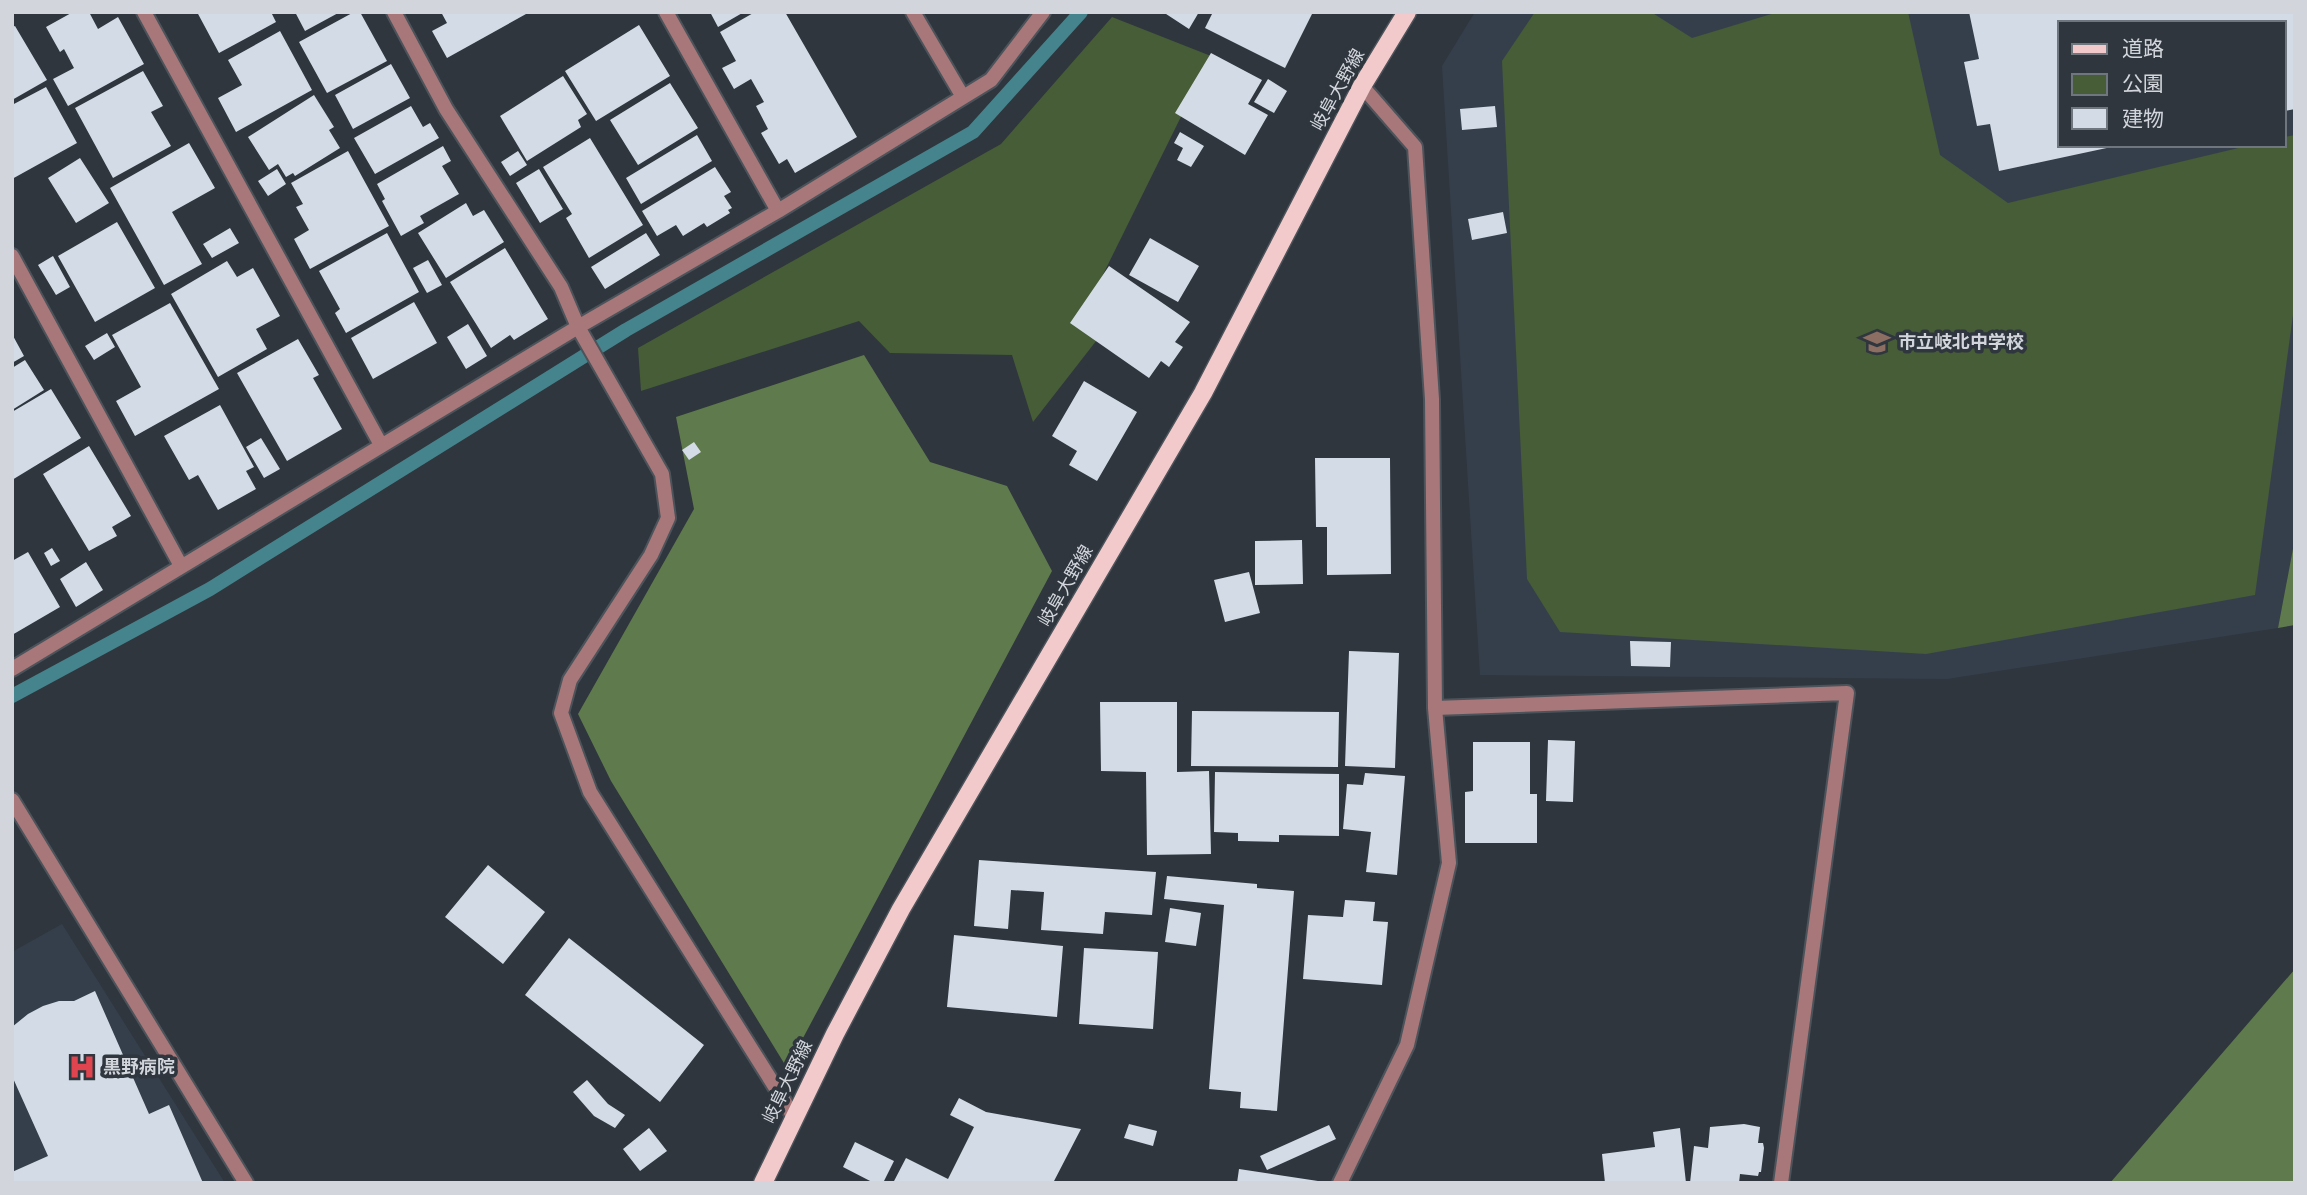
<svg xmlns="http://www.w3.org/2000/svg" width="2307" height="1195" viewBox="0 0 2307 1195" font-family="'Source Sans 3','Noto Sans JP',sans-serif">
<style>
.built{fill:#353f4c;fill-rule:evenodd}
.green{fill:#465d37}
.forest{fill:#5f7a4c}
.lines{fill:none;stroke-linecap:round;stroke-linejoin:round}
.stream{stroke:#45848c;stroke-width:14}
.building{fill:#d3dbe6}
.street-casing{stroke:#4c535a;stroke-width:18}
.primary-casing{stroke:#4c535a;stroke-width:21}
.street{stroke:#a77779;stroke-width:14}
.primary{stroke:#f2cacb;stroke-width:18}
.labels{text-anchor:middle;dominant-baseline:central;stroke-width:7;stroke-linejoin:round;paint-order:stroke}
.street-label{font-size:18px;fill:#d2d6dc;stroke:#2f363e}
.poi-label{font-size:18px;font-weight:bold;fill:#d2d6dc;stroke:#2f363e;text-anchor:start}
</style>
<rect width="100%" height="100%" fill="#2f363e"/>
<path class="built" d="M 1475,12 L 2295,12 L 2295,538 L 2278,628 L 1947,679 L 1480,675 L 1442,66 ZM 2060,23 L 2284,23 L 2284,145 L 2060,145 Z
M 62,924 L 225,1183 L 12,1183 L 12,952 Z"/>
<path class="green" d="M 1535,12 L 1651,12 L 1692,38 L 1778,12 L 1908,12 L 1940,155 L 2008,203 L 2251,145 L 2284,145 L 2284,137 L 2295,135 L 2295,300 L 2255,595 L 1926,654 L 1560,632 L 1527,579 L 1502,61 Z
M 1112,17 L 1211,56 L 1085,311 L 1100,336 L 1033,422 L 1012,355 L 890,353 L 859,321 L 641,391 L 638,348 L 1001,144 Z"/>
<path class="forest" d="M 864,355 L 930,462 L 1007,486 L 1052,571 L 787,1068 L 611,781 L 578,714 L 694,509 L 676,417 Z
M 2295,538 L 2295,625 L 2278,628 Z
M 2295,969 L 2295,1183 L 2110,1183 Z"/>
<g class="lines">
<path class="stream" d="M 12,696 L 210,589 L 626,330 L 973,132 L 1081,12"/>
</g>
<path class="building" d="M 73,12 L 89,12 L 98,29 L 118,17 L 144,64 L 68,106 L 53,79 L 74,68 L 64,49 L 60,52 L 46,27 Z
M 197,12 L 271,12 L 276,22 L 219,53 Z
M 295,12 L 340,12 L 305,31 Z
M 354,12 L 360,12 L 387,61 L 327,93 L 299,42 Z
M 441,12 L 525,12 L 526,14 L 447,58 L 432,31 L 447,23 Z
M 710,12 L 744,12 L 718,27 Z
M 755,12 L 785,12 L 857,137 L 795,173 L 787,159 L 779,164 L 761,133 L 768,129 L 756,106 L 764,102 L 751,79 L 734,89 L 722,68 L 736,61 L 720,32 Z
M 1163,12 L 1199,12 L 1189,29 Z
M 1213,12 L 1313,12 L 1285,68 L 1205,28 Z
M 1969,12 L 2295,12 L 2295,109 L 2284,111 L 2284,23 L 2060,23 L 2060,145 L 2116,146 L 1999,171 L 1990,124 L 1977,126 L 1964,62 L 1979,59 Z
M 639,25 L 670,76 L 596,121 L 565,71 Z
M 15,26 L 47,80 L 12,100 L 12,27 Z
M 280,31 L 312,90 L 236,132 L 218,98 L 242,85 L 228,60 Z
M 1211,53 L 1262,80 L 1248,104 L 1268,115 L 1245,155 L 1175,113 Z
M 391,64 L 410,98 L 353,129 L 335,95 Z
M 143,71 L 163,106 L 151,112 L 171,146 L 113,178 L 75,108 Z
M 563,76 L 587,114 L 578,120 L 581,127 L 527,161 L 500,116 Z
M 1268,79 L 1287,91 L 1274,113 L 1254,102 Z
M 670,83 L 698,128 L 638,165 L 610,120 Z
M 46,87 L 77,143 L 12,179 L 12,105 Z
M 314,95 L 334,127 L 329,130 L 340,148 L 295,176 L 293,173 L 286,177 L 278,164 L 269,170 L 248,137 Z
M 411,106 L 423,127 L 430,123 L 439,138 L 375,174 L 354,138 Z
M 1495,106 L 1497,127 L 1462,130 L 1460,109 Z
M 1180,132 L 1204,146 L 1191,167 L 1177,160 L 1183,148 L 1174,143 Z
M 697,135 L 712,161 L 641,204 L 626,178 Z
M 590,138 L 643,225 L 589,258 L 566,218 L 572,214 L 543,167 Z
M 189,143 L 215,188 L 172,212 L 202,264 L 164,285 L 110,188 Z
M 443,146 L 451,161 L 442,166 L 459,194 L 420,216 L 424,223 L 401,236 L 382,201 L 385,199 L 377,184 Z
M 348,151 L 389,226 L 310,269 L 294,239 L 309,230 L 296,207 L 303,204 L 291,183 Z
M 518,151 L 527,165 L 510,176 L 501,162 Z
M 80,158 L 109,203 L 76,223 L 48,178 Z
M 715,167 L 731,192 L 724,196 L 732,208 L 728,210 L 730,213 L 707,227 L 704,223 L 683,236 L 676,225 L 657,236 L 642,211 Z
M 277,169 L 286,184 L 268,196 L 258,181 Z
M 539,169 L 563,209 L 540,223 L 516,183 Z
M 466,203 L 473,216 L 484,210 L 504,242 L 446,278 L 418,233 Z
M 1503,212 L 1507,233 L 1472,240 L 1468,219 Z
M 117,222 L 155,288 L 95,322 L 58,256 Z
M 230,228 L 239,243 L 212,258 L 203,244 Z
M 387,233 L 419,292 L 346,333 L 335,313 L 340,309 L 319,271 Z
M 646,233 L 660,255 L 605,289 L 591,267 Z
M 1150,238 L 1199,266 L 1178,302 L 1129,275 Z
M 505,248 L 548,319 L 514,340 L 510,335 L 491,348 L 450,282 Z
M 53,256 L 70,287 L 56,295 L 38,265 Z
M 428,260 L 442,285 L 427,293 L 413,268 Z
M 227,261 L 237,277 L 253,268 L 280,316 L 256,329 L 267,349 L 218,377 L 171,294 Z
M 1109,266 L 1190,322 L 1175,342 L 1183,347 L 1169,367 L 1161,361 L 1149,378 L 1070,323 Z
M 414,302 L 437,343 L 373,379 L 351,338 Z
M 170,303 L 219,389 L 135,436 L 116,401 L 141,387 L 112,335 Z
M 468,324 L 487,356 L 466,369 L 447,337 Z
M 107,333 L 115,347 L 94,360 L 85,346 Z
M 12,334 L 24,356 L 12,363 Z
M 298,339 L 319,375 L 313,378 L 342,429 L 287,461 L 237,373 Z
M 25,360 L 44,390 L 12,410 L 12,368 Z
M 1084,381 L 1137,412 L 1097,481 L 1069,465 L 1077,451 L 1052,436 Z
M 51,389 L 81,438 L 12,480 L 12,412 Z
M 220,405 L 254,467 L 246,471 L 256,489 L 218,510 L 198,475 L 189,480 L 164,436 Z
M 261,438 L 280,469 L 264,478 L 246,447 Z
M 694,442 L 701,452 L 689,460 L 682,450 Z
M 89,446 L 131,516 L 112,527 L 117,536 L 89,551 L 43,474 Z
M 1315,458 L 1390,458 L 1391,574 L 1327,575 L 1327,527 L 1316,527 Z
M 1302,540 L 1303,584 L 1255,585 L 1255,541 Z
M 52,548 L 60,561 L 51,566 L 44,553 Z
M 28,552 L 60,607 L 12,635 L 12,561 Z
M 86,562 L 103,590 L 76,607 L 60,579 Z
M 1249,572 L 1260,613 L 1225,622 L 1214,580 Z
M 1630,641 L 1671,642 L 1670,667 L 1631,666 Z
M 1349,651 L 1399,653 L 1395,768 L 1345,766 Z
M 1100,702 L 1177,702 L 1177,772 L 1209,771 L 1211,854 L 1147,855 L 1146,772 L 1101,771 Z
M 1192,711 L 1339,712 L 1338,767 L 1191,766 Z
M 1548,740 L 1575,741 L 1573,802 L 1546,801 Z
M 1473,742 L 1530,742 L 1530,794 L 1537,794 L 1537,843 L 1465,843 L 1465,792 L 1473,791 Z
M 1215,772 L 1339,774 L 1339,836 L 1279,835 L 1279,842 L 1238,841 L 1238,833 L 1214,832 Z
M 1365,773 L 1405,776 L 1397,875 L 1366,872 L 1371,832 L 1343,829 L 1347,784 L 1363,785 Z
M 979,860 L 1156,872 L 1152,915 L 1105,912 L 1103,934 L 1041,930 L 1044,892 L 1011,890 L 1008,929 L 974,926 Z
M 488,865 L 545,912 L 503,964 L 445,917 Z
M 1167,876 L 1257,884 L 1257,888 L 1294,891 L 1277,1111 L 1240,1108 L 1241,1092 L 1209,1089 L 1224,905 L 1164,899 Z
M 1345,900 L 1375,902 L 1373,921 L 1388,922 L 1382,985 L 1303,979 L 1308,915 L 1343,917 Z
M 1170,908 L 1201,913 L 1196,946 L 1165,942 Z
M 954,935 L 1063,946 L 1057,1017 L 947,1007 Z
M 569,938 L 704,1045 L 660,1102 L 525,995 Z
M 1084,948 L 1158,952 L 1153,1029 L 1079,1024 Z
M 95,991 L 149,1114 L 169,1105 L 203,1183 L 12,1183 L 12,1172 L 48,1156 L 12,1076 L 12,1027 L 28,1014 L 43,1006 L 59,1001 L 74,1001 Z
M 587,1080 L 608,1104 L 625,1115 L 615,1128 L 594,1116 L 573,1092 Z
M 959,1098 L 986,1112 L 1081,1129 L 1053,1183 L 893,1183 L 906,1158 L 948,1179 L 974,1127 L 950,1115 Z
M 1129,1124 L 1157,1131 L 1153,1146 L 1124,1138 Z
M 1744,1124 L 1760,1127 L 1758,1143 L 1763,1143 L 1764,1148 L 1761,1172 L 1759,1172 L 1758,1176 L 1740,1174 L 1739,1183 L 1690,1183 L 1694,1146 L 1708,1148 L 1710,1127 Z
M 1329,1125 L 1336,1139 L 1267,1170 L 1260,1156 Z
M 649,1128 L 667,1151 L 640,1171 L 623,1149 Z
M 1680,1128 L 1686,1183 L 1605,1183 L 1602,1154 L 1655,1147 L 1653,1132 Z
M 855,1142 L 894,1161 L 883,1183 L 874,1183 L 843,1167 Z
M 1239,1169 L 1318,1181 L 1318,1183 L 1237,1183 Z"/>
<g class="lines">
<g class="street-casing">
<path id="street" d="M 144,12 L 381,445
M 394,12 L 446,109 L 561,287 L 578,327 L 662,474 L 668,518 L 651,555 L 570,680 L 561,713 L 590,792 L 794,1117
M 666,12 L 778,211
M 913,12 L 963,97
M 12,256 L 181,566
M 12,669 L 578,327 L 778,211 L 991,80 L 1043,12
M 1435,708 L 1847,693 L 1781,1183
M 12,800 L 246,1183
M 1340,1183 L 1407,1045 L 1449,863 L 1435,708 L 1432,399 L 1415,147 L 1362,86"/>
</g>
<g class="primary-casing">
<path id="primary" d="M 763,1183 L 835,1034 L 901,909 L 1203,393 L 1362,86 L 1407,12"/>
</g>
<use href="#street" class="street"/>
<use href="#primary" class="primary"/>
</g>
<defs>
<g id="school-bare" transform="scale(2.1)"><path d="M0-5L7-2L0 1L-7-2ZM-4 1L0 2.5L4 1V4Q0 6-4 4Z" fill="#8d6e63" stroke="#2f363e" stroke-width="2.5" paint-order="stroke"/></g>
<g id="hospital-bare" transform="scale(2.1)"><path d="M-5-5h3v3.5h4V-5h3V5h-3V1.5h-4V5h-3Z" fill="#e0444e" stroke="#2f363e" stroke-width="2.5" paint-order="stroke"/></g>
</defs>
<g fill-rule="evenodd">
<use href="#school-bare" x="1877" y="342"/>
<use href="#hospital-bare" x="82" y="1067"/>
</g>
<g class="labels">
<g class="street-label">
<text transform="translate(1338 90) rotate(-61)">岐阜大野線</text>
<text transform="translate(1066 586) rotate(-60)">岐阜大野線</text>
<text transform="translate(788 1082) rotate(-64)">岐阜大野線</text>
</g>
<g class="poi-label">
<text x="1898" y="342">市立岐北中学校</text>
<text x="103" y="1067">黒野病院</text>
</g>
</g>
<rect width="2307" height="1195" fill="none" stroke="#d2d6dc" stroke-width="28"/>
<rect x="2058" y="21" width="228" height="126" fill="#2f363e" stroke="#70767d" stroke-width="2"/>
<rect x="2072" y="44" width="35" height="10" fill="#f2cacb" stroke="#70767d" stroke-width="2"/>
<text x="2122" y="56" font-size="21" fill="#d2d6dc">道路</text>
<rect x="2072" y="74" width="35" height="21" fill="#465d37" stroke="#70767d" stroke-width="2"/>
<text x="2122" y="91" font-size="21" fill="#d2d6dc">公園</text>
<rect x="2072" y="108" width="35" height="21" fill="#d3dbe6" stroke="#70767d" stroke-width="2"/>
<text x="2122" y="126" font-size="21" fill="#d2d6dc">建物</text>
</svg>
